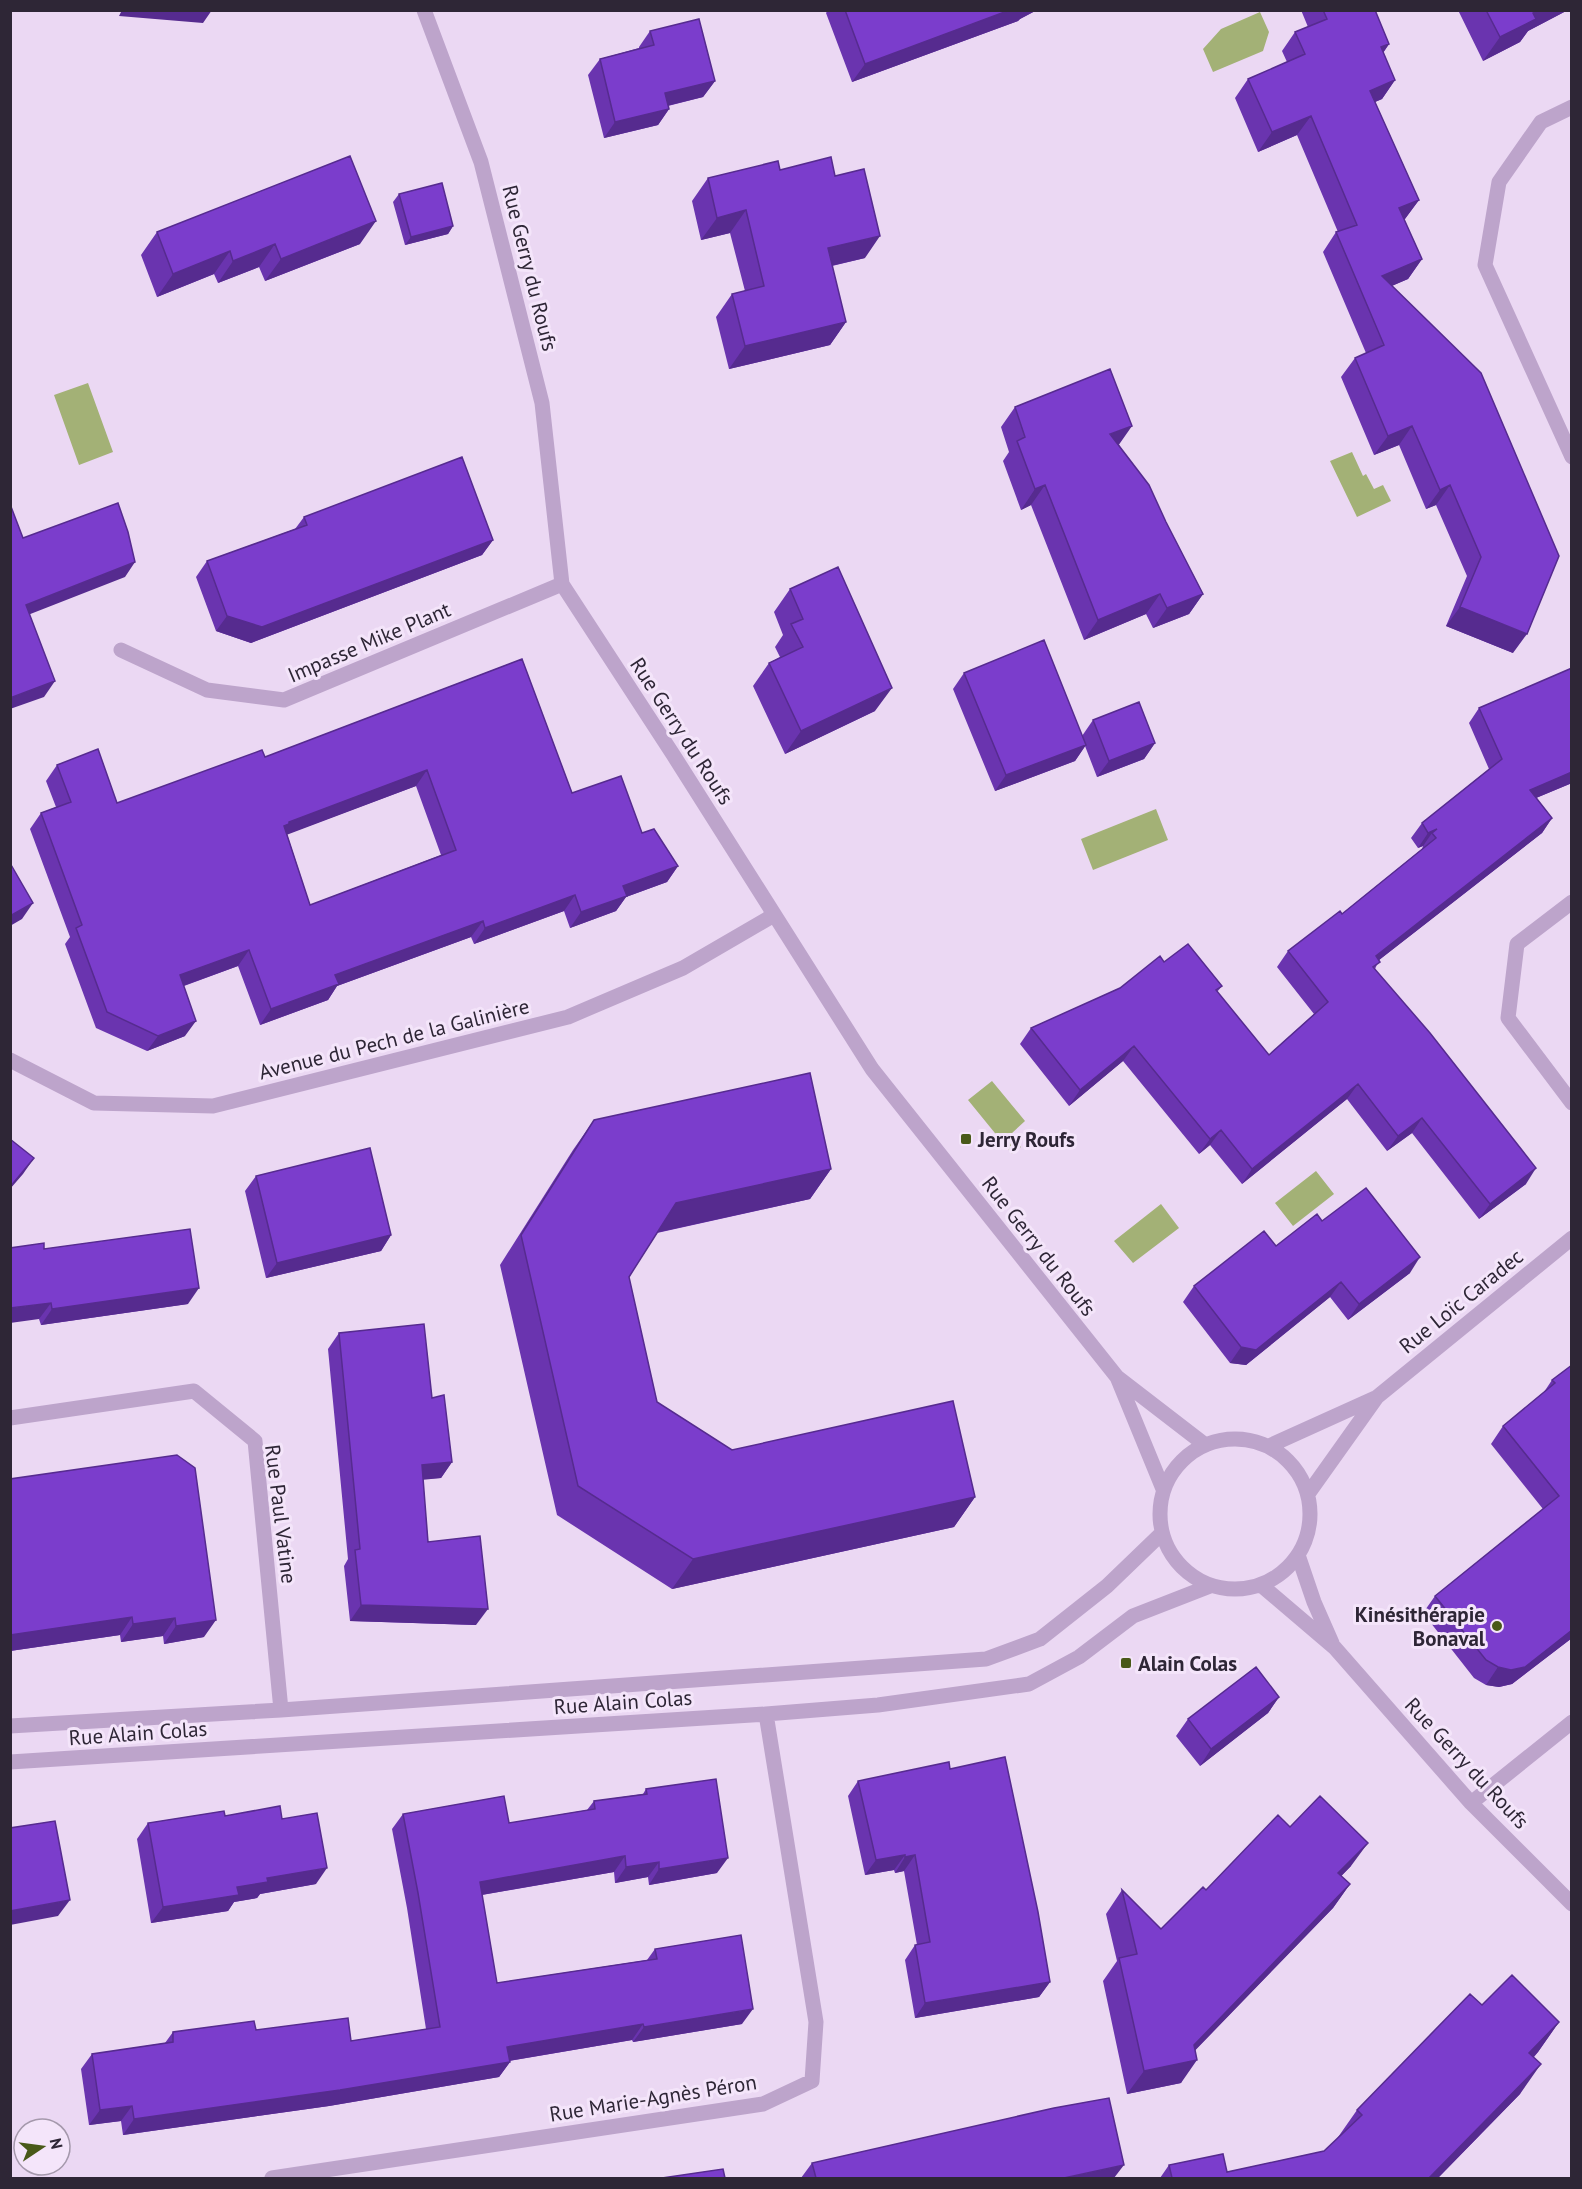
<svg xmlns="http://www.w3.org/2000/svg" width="1582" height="2189" viewBox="0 0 1582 2189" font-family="'PT Sans',sans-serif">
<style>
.water{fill:#a3b176}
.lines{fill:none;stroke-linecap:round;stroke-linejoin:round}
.street{stroke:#bda4cb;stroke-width:15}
.wall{fill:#6a34af;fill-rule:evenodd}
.shaded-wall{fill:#562b8f}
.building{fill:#7b3dcc;stroke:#562b8f;stroke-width:1.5;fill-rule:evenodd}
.poi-dot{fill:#495919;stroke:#f4e5fa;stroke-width:2}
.labels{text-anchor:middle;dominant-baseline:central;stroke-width:6;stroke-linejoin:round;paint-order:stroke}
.street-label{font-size:21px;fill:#2e2636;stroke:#f4e5fa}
.poi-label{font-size:21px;font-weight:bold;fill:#2e2636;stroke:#f4e5fa;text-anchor:start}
</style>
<rect width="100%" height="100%" fill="#ebd8f3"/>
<path class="water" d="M 1260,12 L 1269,32 L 1263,51 L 1213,72 L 1203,49 L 1221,29 Z
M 88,383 L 113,452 L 79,465 L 54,395 Z
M 1352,452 L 1363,476 L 1366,474 L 1374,489 L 1383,485 L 1391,501 L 1357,517 L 1330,461 Z
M 1156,809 L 1168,840 L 1093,870 L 1081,839 Z
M 992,1081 L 1025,1121 L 1011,1134 L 1021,1147 L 1012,1154 L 968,1100 Z
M 1316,1171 L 1334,1194 L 1293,1226 L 1275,1203 Z
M 1161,1204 L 1179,1228 L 1133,1263 L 1114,1241 Z"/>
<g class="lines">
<path class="street" d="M 424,10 L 481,162 L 542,403 L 562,584 L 674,756 L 872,1069 L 1117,1377 L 1204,1444
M 1572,107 L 1541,122 L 1499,182 L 1485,265 L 1572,457
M 121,650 L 207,690 L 284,700 L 562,584
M 1572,902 L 1517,944 L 1508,1018 L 1572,1103
M 10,1060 L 94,1103 L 213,1106 L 568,1017 L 683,968 L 774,915
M 1117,1377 L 1163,1489
M 10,1418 L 194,1391 L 255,1441 L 281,1710
M1160 1514a75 75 0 1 1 150 0a75 75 0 1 1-150 0Z
M 1269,1446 L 1375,1398
M 1308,1494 L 1377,1397 L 1572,1238
M 1298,1555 L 1314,1602 L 1332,1643
M 1261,1585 L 1335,1648 L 1471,1803 L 1572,1904
M 10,1726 L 281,1710 L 986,1659 L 1040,1639 L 1107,1586 L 1161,1534
M 10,1762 L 766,1714 L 878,1705 L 1029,1684 L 1079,1657 L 1133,1616 L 1210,1586
M 1471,1803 L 1572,1722
M 272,2178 L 763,2104 L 812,2081 L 816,2022 L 766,1714"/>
</g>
<path class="wall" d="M 828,10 L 1037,10 L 1020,19 L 1018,21 L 852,82 L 826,13 Z
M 1301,10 L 1375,10 L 1389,44 L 1383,53 L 1395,80 L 1382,99 L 1375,102 L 1419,200 L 1404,220 L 1422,259 L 1408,279 L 1391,286 L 1513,653 L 1446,626 L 1467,576 L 1436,505 L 1426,509 L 1399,445 L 1374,455 L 1341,377 L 1355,358 L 1366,353 L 1323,252 L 1336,232 L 1338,232 L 1297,135 L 1258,152 L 1235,98 L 1248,79 L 1287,62 L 1282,51 L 1295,32 L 1308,27 Z
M 1458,10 L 1568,10 L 1528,31 L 1520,42 L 1483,61 Z
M 650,31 L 715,81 L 703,97 L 668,106 L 669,109 L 658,125 L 604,138 L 588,75 L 600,59 L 639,48 L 639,47 Z
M 780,170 L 835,176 L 865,258 L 832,266 L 846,322 L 830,345 L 729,369 L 716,317 L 732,294 L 745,291 L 730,233 L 701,240 L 692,201 L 708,178 Z
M 399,194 L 453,226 L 448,234 L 405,245 L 393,202 Z
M 157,232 L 360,244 L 265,281 L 259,267 L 218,283 L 214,274 L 157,297 L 141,255 Z
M 1015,407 L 1119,445 L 1166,522 L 1203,594 L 1189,614 L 1153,628 L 1146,614 L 1084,640 L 1031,505 L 1021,510 L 1003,461 L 1009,452 L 1001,427 Z
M 304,517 L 493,540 L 482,555 L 251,643 L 216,631 L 196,577 L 207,561 L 295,529 Z
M 790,589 L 875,711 L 785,754 L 753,686 L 769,663 L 780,657 L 775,647 L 783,635 L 774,612 Z
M 522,659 L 572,793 L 642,833 L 678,866 L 667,882 L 626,897 L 616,911 L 570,928 L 564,911 L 474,944 L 471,937 L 337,986 L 328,1000 L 260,1025 L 238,966 L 184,986 L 185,1036 L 147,1051 L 96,1028 L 65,944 L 70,937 L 30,829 L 41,813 L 56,807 L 46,781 L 57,765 L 117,803 L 265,757 ZM 416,786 L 441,855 L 310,905 L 287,834 Z
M 1572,668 L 1572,783 L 1536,798 L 1552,818 L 1542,833 L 1379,960 L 1375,969 L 1526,1184 L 1479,1219 L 1412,1133 L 1387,1151 L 1347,1099 L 1242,1184 L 1210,1145 L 1199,1154 L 1123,1061 L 1069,1106 L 1020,1044 L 1031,1028 L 1120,988 L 1164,962 L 1222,986 L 1217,992 L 1269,1055 L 1314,1014 L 1277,967 L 1288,951 L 1342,914 L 1422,849 L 1423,846 L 1418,848 L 1411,838 L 1422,823 L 1489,769 L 1469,723 L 1479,708 Z
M 964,673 L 1082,736 L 1093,720 L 1155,743 L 1144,759 L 1097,777 L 1085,746 L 1075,761 L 995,791 L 953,689 Z
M 594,1120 L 831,1169 L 810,1199 L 657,1233 L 629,1277 L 657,1402 L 732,1450 L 975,1497 L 954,1527 L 672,1589 L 557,1515 L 500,1265 L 573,1150 Z
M 256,1176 L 391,1235 L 381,1251 L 266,1278 L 245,1191 Z
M 1322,1221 L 1410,1273 L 1348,1320 L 1330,1297 L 1246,1365 L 1230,1363 L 1183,1302 L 1194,1286 L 1276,1246 Z
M 44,1249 L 188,1304 L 41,1325 L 39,1319 Z
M 339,1333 L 432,1398 L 452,1462 L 441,1478 L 423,1479 L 428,1542 L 476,1625 L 350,1621 L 344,1566 L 348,1559 L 328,1349 Z
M 1572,1365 L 1572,1638 L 1512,1684 L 1499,1687 L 1486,1685 L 1474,1678 L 1423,1613 L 1435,1596 L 1543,1509 L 1491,1444 L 1503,1426 L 1544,1392 L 1552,1380 Z
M 10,1479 L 204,1637 L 164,1644 L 163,1636 L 121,1642 L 120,1635 L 10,1651 Z
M 1279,1697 L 1268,1713 L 1200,1766 L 1176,1736 L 1188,1719 Z
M 950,1769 L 1050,1982 L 1039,1997 L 915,2018 L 905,1960 L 915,1945 L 917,1945 L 904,1871 L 895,1873 L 894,1870 L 865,1875 L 848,1796 L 858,1781 Z
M 646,1789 L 717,1873 L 649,1885 L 648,1877 L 615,1883 L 614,1872 L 482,1895 L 497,1983 L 647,1960 L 655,1949 L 742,2024 L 633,2042 L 632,2040 L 509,2061 L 510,2062 L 499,2077 L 329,2106 L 123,2135 L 121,2121 L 89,2125 L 81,2069 L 92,2054 L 165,2043 L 173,2032 L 256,2030 L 351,2041 L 426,2029 L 407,1908 L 392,1829 L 403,1814 L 509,1823 L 587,1810 L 594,1801 L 643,1794 Z
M 225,1816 L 282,1819 L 316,1884 L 260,1894 L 257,1898 L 234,1902 L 228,1911 L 151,1923 L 137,1839 L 148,1823 Z
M 1290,1827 L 1351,1866 L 1341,1876 L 1350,1884 L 1333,1908 L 1195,2050 L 1181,2083 L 1127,2094 L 1103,1981 L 1117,1961 L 1106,1914 L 1122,1890 L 1161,1929 L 1206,1890 Z
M 1482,2005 L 1559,2022 L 1538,2052 L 1534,2057 L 1520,2094 L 1438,2178 L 1160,2178 L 1169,2165 L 1227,2172 L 1324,2151 L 1336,2140 L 1357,2110 Z
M 812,2163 L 1114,2178 L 801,2178 Z"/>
<path class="shaded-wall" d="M 122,10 L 212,10 L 203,23 L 119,16 Z
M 1010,10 L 1037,10 L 1020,19 L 1018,21 L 852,82 L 865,64 Z
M 1539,10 L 1568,10 L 1528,31 L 1520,42 L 1483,61 L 1500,37 L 1533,13 Z
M 1389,44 L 1376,63 L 1381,47 Z
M 1395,80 L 1382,99 L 1356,110 L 1370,91 Z
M 715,81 L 703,97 L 654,109 L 665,93 Z
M 669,109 L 658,125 L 604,138 L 615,122 Z
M 1311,116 L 1297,135 L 1258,152 L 1272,132 Z
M 1419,200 L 1405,219 L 1385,227 L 1399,208 Z
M 746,210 L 730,233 L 701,240 L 717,218 Z
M 376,221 L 360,244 L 265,281 L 281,259 Z
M 453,226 L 448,234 L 405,245 L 411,237 Z
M 880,236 L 865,258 L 813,270 L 828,248 Z
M 275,244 L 259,267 L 218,283 L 233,261 Z
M 230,251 L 214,274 L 157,297 L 173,274 Z
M 1422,259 L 1408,279 L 1369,296 L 1382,276 Z
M 846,322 L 830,345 L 729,369 L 745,346 Z
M 1132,426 L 1118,446 L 1110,434 Z
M 1412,426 L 1399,445 L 1374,455 L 1388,436 Z
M 1045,485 L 1031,505 L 1021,510 L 1035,489 Z
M 1450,485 L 1436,505 L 1426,509 L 1440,490 Z
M 493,540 L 482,555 L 251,643 L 216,631 L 227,616 Z
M 135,562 L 125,577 L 15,620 L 26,605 Z
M 1160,594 L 1146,614 L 1084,640 L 1098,620 Z
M 1203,594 L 1189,614 L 1153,628 L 1167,608 Z
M 1460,607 L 1527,634 L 1513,653 L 1446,626 Z
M 55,681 L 44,697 L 10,709 L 10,698 Z
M 892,688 L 875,711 L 785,754 L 801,731 Z
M 1155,743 L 1144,759 L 1097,777 L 1109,761 Z
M 1086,745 L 1075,761 L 995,791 L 1006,775 Z
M 427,770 L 416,786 L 281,837 L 284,826 L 289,822 Z
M 1572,772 L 1572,783 L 1519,805 L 1530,790 Z
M 1552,818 L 1542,833 L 1365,971 L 1376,956 Z
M 1437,829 L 1432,833 L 1423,846 L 1418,848 L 1428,833 Z
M 678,866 L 667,882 L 626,897 L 616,911 L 570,928 L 581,912 L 623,886 Z
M 575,895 L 564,911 L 474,944 L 485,928 Z
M 33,903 L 22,919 L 10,926 L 10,916 Z
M 483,921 L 471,937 L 337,986 L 328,1000 L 260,1025 L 271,1009 L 335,975 Z
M 249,950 L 238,966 L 169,991 L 180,975 Z
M 196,1021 L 185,1036 L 147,1051 L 158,1036 Z
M 1134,1046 L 1123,1061 L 1069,1106 L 1080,1090 Z
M 1358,1084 L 1347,1099 L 1242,1184 L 1252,1169 Z
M 1422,1118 L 1412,1133 L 1387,1151 L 1398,1136 Z
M 1221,1130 L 1210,1145 L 1199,1154 L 1210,1139 Z
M 34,1158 L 23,1174 L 10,1189 L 10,1187 Z
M 1536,1168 L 1526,1184 L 1479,1219 L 1490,1204 Z
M 831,1169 L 810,1199 L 655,1233 L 676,1203 Z
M 391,1235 L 381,1251 L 266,1278 L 277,1263 Z
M 1420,1257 L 1410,1273 L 1348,1320 L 1359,1304 Z
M 1341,1282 L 1330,1297 L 1246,1365 L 1230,1363 L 1241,1347 Z
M 199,1288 L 188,1304 L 41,1325 L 52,1309 Z
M 51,1303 L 39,1319 L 10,1323 L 10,1308 Z
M 452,1462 L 441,1478 L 411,1481 L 422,1465 Z
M 975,1497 L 954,1527 L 672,1589 L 693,1559 Z
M 361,1605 L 488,1609 L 476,1625 L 350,1621 Z
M 132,1617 L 120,1635 L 10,1651 L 10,1635 Z
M 175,1618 L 163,1636 L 121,1642 L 133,1624 Z
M 216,1620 L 204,1637 L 164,1644 L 176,1626 Z
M 1572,1630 L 1572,1638 L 1512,1684 L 1499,1687 L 1486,1685 L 1498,1667 Z
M 1279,1697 L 1268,1713 L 1200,1766 L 1211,1749 Z
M 1368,1843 L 1351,1866 L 1322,1896 L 1338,1873 Z
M 905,1855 L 894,1870 L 865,1875 L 876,1860 Z
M 915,1855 L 904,1871 L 895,1873 L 905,1857 Z
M 625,1856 L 614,1872 L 469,1897 L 480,1882 Z
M 728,1858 L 717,1873 L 649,1885 L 659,1869 Z
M 659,1862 L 648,1877 L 615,1883 L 626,1867 Z
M 327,1868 L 316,1884 L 260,1894 L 257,1898 L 234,1902 L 228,1911 L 151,1923 L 163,1907 L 267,1878 Z
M 1350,1884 L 1333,1908 L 1183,2063 L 1197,2060 L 1181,2083 L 1127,2094 L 1144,2071 L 1194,2045 Z
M 70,1900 L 58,1916 L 10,1925 L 10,1911 Z
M 1050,1982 L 1039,1997 L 915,2018 L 925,2003 Z
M 753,2009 L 742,2024 L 633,2042 L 644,2027 Z
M 1559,2022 L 1538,2052 L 1509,2083 L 1529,2053 Z
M 643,2024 L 632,2040 L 496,2063 L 507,2047 Z
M 510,2062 L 499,2077 L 329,2106 L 123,2135 L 134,2119 Z
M 1541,2064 L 1520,2094 L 1438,2178 L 1429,2178 Z
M 132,2106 L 121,2121 L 89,2125 L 100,2110 Z
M 1124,2165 L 1114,2178 L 1064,2178 Z"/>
<path class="building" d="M 845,10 L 1010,10 L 865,64 Z
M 1323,10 L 1375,10 L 1389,44 L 1381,47 L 1395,80 L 1370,91 L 1419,200 L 1399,208 L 1422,259 L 1382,276 L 1481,373 L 1559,556 L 1527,634 L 1460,607 L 1481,557 L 1450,485 L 1440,490 L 1412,426 L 1388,436 L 1355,358 L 1384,345 L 1336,232 L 1357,225 L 1311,116 L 1272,132 L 1248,79 L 1305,54 L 1295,32 L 1327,19 Z
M 1486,10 L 1539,10 L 1533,13 L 1536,19 L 1500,37 Z
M 699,19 L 715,81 L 665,93 L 669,109 L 615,122 L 600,59 L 654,45 L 650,31 Z
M 350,156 L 376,221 L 281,259 L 275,244 L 233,261 L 230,251 L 173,274 L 157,232 Z
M 831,157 L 835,176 L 864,169 L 880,236 L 828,248 L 846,322 L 745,346 L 732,294 L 764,286 L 746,210 L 717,218 L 708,178 L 778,161 L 780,170 Z
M 442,183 L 453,226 L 411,237 L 399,194 Z
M 1110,369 L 1132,426 L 1110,434 L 1149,485 L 1166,522 L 1203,594 L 1167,608 L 1160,594 L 1098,620 L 1045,485 L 1035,489 L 1017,441 L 1025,437 L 1015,407 Z
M 462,457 L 493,540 L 262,627 L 227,616 L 207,561 L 307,525 L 304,517 Z
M 118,503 L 128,532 L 135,562 L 26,605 L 55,681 L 10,698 L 10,504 L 23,538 Z
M 838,567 L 892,688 L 801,731 L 769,663 L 803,647 L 791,624 L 803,619 L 790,589 Z
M 1044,640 L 1086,745 L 1006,775 L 964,673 Z
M 522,659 L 572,793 L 621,776 L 642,833 L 654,829 L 678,866 L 623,886 L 627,896 L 581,912 L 575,895 L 485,928 L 483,921 L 335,975 L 339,984 L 271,1009 L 249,950 L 180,975 L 196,1021 L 158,1036 L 107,1012 L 76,928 L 82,925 L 41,813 L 71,802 L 57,765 L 98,749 L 117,803 L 262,750 L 265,757 ZM 427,770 L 456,850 L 310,905 L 284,826 L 289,824 L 289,822 Z
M 1572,668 L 1572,772 L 1530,790 L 1552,818 L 1376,956 L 1380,962 L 1373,967 L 1430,1033 L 1536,1168 L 1490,1204 L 1422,1118 L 1398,1136 L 1358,1084 L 1252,1169 L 1221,1130 L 1210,1139 L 1134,1046 L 1080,1090 L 1031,1028 L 1120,988 L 1160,956 L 1164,962 L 1188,944 L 1222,986 L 1216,990 L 1269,1055 L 1328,1002 L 1288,951 L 1340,911 L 1342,914 L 1436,838 L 1432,833 L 1437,829 L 1428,833 L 1422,823 L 1502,759 L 1479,708 Z
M 1139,702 L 1155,743 L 1109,761 L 1093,720 Z
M 10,863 L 33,903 L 10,916 Z
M 810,1073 L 831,1169 L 676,1203 L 629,1277 L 657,1402 L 732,1450 L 953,1401 L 975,1497 L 693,1559 L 578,1486 L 521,1235 L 594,1120 Z
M 10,1139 L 34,1158 L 10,1187 Z
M 370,1148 L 391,1235 L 277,1263 L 256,1176 Z
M 1366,1188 L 1420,1257 L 1359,1304 L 1341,1282 L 1256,1350 L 1241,1347 L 1194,1286 L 1264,1231 L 1276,1246 L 1317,1214 L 1322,1221 Z
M 190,1229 L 199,1288 L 52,1309 L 51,1303 L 10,1308 L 10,1248 L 44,1243 L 44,1249 Z
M 424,1324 L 432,1398 L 444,1395 L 452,1462 L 422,1465 L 428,1542 L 480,1536 L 488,1609 L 361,1605 L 355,1550 L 360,1549 L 339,1333 Z
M 1572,1365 L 1572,1630 L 1525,1667 L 1511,1670 L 1498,1667 L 1486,1660 L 1435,1596 L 1559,1496 L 1503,1426 L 1555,1383 L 1552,1380 Z
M 177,1455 L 195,1468 L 216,1620 L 176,1626 L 175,1618 L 133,1624 L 132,1617 L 10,1635 L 10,1479 Z
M 1256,1667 L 1279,1697 L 1211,1749 L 1188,1719 Z
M 1005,1757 L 1038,1912 L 1050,1982 L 925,2003 L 915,1945 L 930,1942 L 915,1855 L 905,1857 L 905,1855 L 876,1860 L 858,1781 L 949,1762 L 950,1769 Z
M 716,1779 L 728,1858 L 659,1869 L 659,1862 L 626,1867 L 625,1856 L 480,1882 L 497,1983 L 657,1959 L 655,1949 L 741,1935 L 753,2009 L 644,2027 L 643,2024 L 507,2047 L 510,2062 L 340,2090 L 134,2119 L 132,2106 L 100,2110 L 92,2054 L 173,2042 L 173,2032 L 254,2021 L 256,2030 L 348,2018 L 351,2041 L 440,2027 L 418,1893 L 403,1814 L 504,1796 L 509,1823 L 595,1809 L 594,1801 L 647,1794 L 646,1789 Z
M 1320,1796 L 1368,1843 L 1338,1873 L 1350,1884 L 1194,2045 L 1197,2060 L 1144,2071 L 1119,1958 L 1137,1954 L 1122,1890 L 1161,1929 L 1203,1887 L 1206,1890 L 1278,1815 L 1290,1827 Z
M 280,1806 L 282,1819 L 317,1813 L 327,1868 L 267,1878 L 268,1882 L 237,1887 L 239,1895 L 163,1907 L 148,1823 L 224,1811 L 225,1816 Z
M 55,1821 L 70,1900 L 10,1911 L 10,1828 Z
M 1512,1975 L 1559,2022 L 1529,2053 L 1541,2064 L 1429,2178 L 1172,2178 L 1169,2165 L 1223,2154 L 1227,2172 L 1324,2151 L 1362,2115 L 1357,2110 L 1470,1994 L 1482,2005 Z
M 1109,2098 L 1124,2165 L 1064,2178 L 816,2178 L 812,2163 L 1054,2108 Z
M 723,2169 L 725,2178 L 662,2178 Z"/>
<g class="poi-dot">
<rect x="960" y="1133" width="12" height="12" rx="3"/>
<circle cx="1497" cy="1626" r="6"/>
<rect x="1120" y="1657" width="12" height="12" rx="3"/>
</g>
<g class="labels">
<g class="street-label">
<text transform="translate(530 268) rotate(76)">Rue Gerry du Roufs</text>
<text transform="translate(369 642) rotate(-23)">Impasse Mike Plant</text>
<text transform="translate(682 731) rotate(57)">Rue Gerry du Roufs</text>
<text transform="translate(394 1039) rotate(-14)">Avenue du Pech de la Galinière</text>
<text transform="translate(1039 1246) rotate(52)">Rue Gerry du Roufs</text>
<text transform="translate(1461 1301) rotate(-39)">Rue Loïc Caradec</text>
<text transform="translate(281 1514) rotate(83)">Rue Paul Vatine</text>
<text transform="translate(623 1702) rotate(-4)">Rue Alain Colas</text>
<text transform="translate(138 1733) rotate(-4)">Rue Alain Colas</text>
<text transform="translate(1467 1763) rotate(47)">Rue Gerry du Roufs</text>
<text transform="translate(653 2098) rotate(-9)">Rue Marie-Agnès Péron</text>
</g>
<g class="poi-label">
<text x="978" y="1139">Jerry Roufs</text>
<text x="1485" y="1614" text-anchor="end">Kinésithérapie<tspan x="1485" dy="24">Bonaval</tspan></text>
<text x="1138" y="1663">Alain Colas</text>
</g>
</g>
<rect width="1582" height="2189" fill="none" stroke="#2e2636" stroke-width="24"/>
<g transform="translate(42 2147) rotate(77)"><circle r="28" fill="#f4e5fa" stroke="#a599ac" stroke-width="1.5"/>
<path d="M0-4.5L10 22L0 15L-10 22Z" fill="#495919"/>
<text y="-9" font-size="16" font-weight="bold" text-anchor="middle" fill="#2e2636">N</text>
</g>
</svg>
